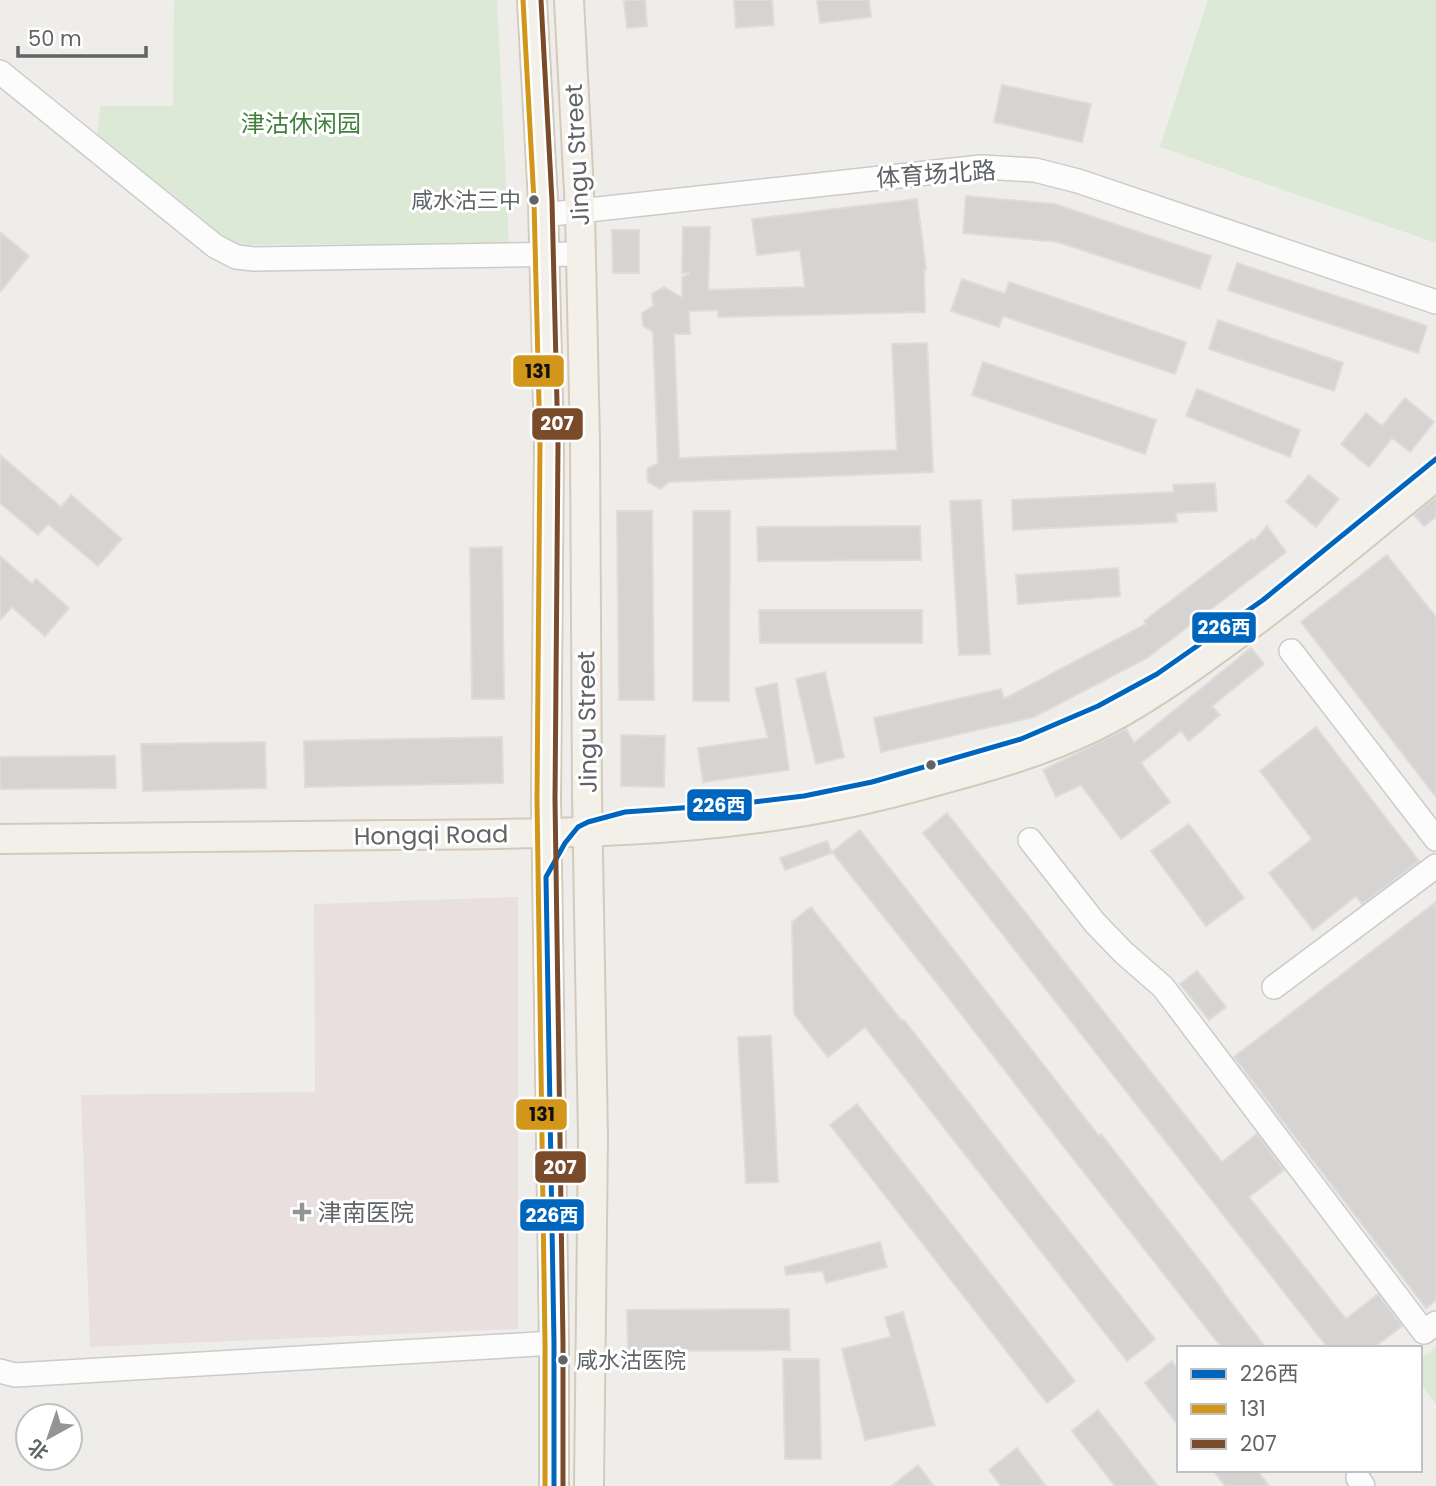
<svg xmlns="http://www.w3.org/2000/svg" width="1436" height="1486" viewBox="0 0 1436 1486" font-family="Poppins,'Noto Sans SC',sans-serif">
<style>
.medical{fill:#e9dfdf}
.green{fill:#dce9d7}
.building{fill:#d6d4d3;stroke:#dedcda;stroke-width:2}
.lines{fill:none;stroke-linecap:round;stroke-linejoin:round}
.minor-casing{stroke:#cccbca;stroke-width:26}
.major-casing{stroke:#d4cabb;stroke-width:32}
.minor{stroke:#fdfcfc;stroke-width:23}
.major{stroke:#f3f0ea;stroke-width:28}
.bus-1-casing{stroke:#fff;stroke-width:10}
.bus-2-casing{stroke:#fff;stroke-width:10}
.bus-3-casing{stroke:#fff;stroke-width:10}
.bus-1{stroke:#0065bd;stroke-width:5}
.bus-2{stroke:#d1961a;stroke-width:5}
.bus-3{stroke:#7a4b2a;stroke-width:5}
.bus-dot{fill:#606467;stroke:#fff;stroke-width:2.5}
.poi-dot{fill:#929495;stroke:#fff;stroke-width:2.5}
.labels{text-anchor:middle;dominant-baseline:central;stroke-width:6;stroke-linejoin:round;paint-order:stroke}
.bus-label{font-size:22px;fill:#606467;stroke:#fff;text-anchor:end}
.park-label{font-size:24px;fill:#43803e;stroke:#fff}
.street-label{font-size:24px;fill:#606467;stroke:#fff}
.poi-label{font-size:24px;fill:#606467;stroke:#fff;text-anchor:start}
.line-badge{stroke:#fff;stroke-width:2.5}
.badge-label{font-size:19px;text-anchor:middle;font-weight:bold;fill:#fff}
.pale-badge-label{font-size:19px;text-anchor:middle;font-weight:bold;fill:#111}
</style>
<rect width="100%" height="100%" fill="#efedea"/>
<path class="medical" d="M 518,897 L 518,1329 L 90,1347 L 81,1095 L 315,1092 L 314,904 Z"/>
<path class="green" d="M 174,0 L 497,0 L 509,243 L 231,245 L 97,139 L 100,106 L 173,106 Z
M 1208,0 L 1436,0 L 1436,243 L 1160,147 Z
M 1436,1347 L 1436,1404 L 1420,1384 L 1420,1359 Z"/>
<path class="building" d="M 624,0 L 645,0 L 647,26 L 627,28 Z
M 734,0 L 772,0 L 774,25 L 736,28 Z
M 817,0 L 869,0 L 871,17 L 820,23 Z
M 1002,85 L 1091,104 L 1082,142 L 994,122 Z
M 966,196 L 1055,204 L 1211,256 L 1200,289 L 1058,242 L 963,233 Z
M 917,199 L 926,270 L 924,270 L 925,312 L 718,317 L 718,310 L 689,311 L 690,334 L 674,334 L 679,458 L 897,450 L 892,344 L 927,343 L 933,472 L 669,482 L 660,489 L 648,482 L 647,469 L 658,463 L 653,332 L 643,326 L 642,313 L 653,306 L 652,294 L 664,287 L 682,298 L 682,277 L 690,273 L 682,273 L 683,227 L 710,227 L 708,290 L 805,287 L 800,250 L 757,255 L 752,219 Z
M 612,230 L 639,230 L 639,273 L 613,273 Z
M 0,232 L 29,256 L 0,292 Z
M 1237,263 L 1427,326 L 1418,353 L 1228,290 Z
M 962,279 L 1005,294 L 1009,282 L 1186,342 L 1175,374 L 1003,316 L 999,327 L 951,311 Z
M 1218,320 L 1343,363 L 1334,391 L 1209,349 Z
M 983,362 L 1156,420 L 1145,454 L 972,395 Z
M 1197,389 L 1300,430 L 1290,457 L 1186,416 Z
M 1405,398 L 1434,422 L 1410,452 L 1392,438 L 1369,467 L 1341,444 L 1366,413 L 1382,426 Z
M 0,455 L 61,507 L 71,495 L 122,539 L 98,566 L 48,524 L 38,535 L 0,503 Z
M 1309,475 L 1339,499 L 1316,527 L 1286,502 Z
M 1215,483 L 1217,511 L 1176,513 L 1177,522 L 1013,530 L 1012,500 L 1174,492 L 1173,485 Z
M 1436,497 L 1436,517 L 1424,526 L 1414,515 Z
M 981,500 L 990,654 L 959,655 L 950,501 Z
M 617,511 L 652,511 L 654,700 L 619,700 Z
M 693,511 L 730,511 L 729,701 L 693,701 Z
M 920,526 L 921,560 L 758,561 L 757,527 Z
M 1267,526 L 1286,552 L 1147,658 L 1034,717 L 881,752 L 874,718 L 1001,689 L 1004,699 L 1146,624 L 1144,621 L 1252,539 L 1254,541 Z
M 502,547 L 504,699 L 472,699 L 470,548 Z
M 1387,555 L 1436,617 L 1436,797 L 1301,622 Z
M 0,556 L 32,584 L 36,579 L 69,608 L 45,636 L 12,607 L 0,620 Z
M 1118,568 L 1120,596 L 1018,604 L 1016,575 Z
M 759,610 L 922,610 L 922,643 L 760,643 Z
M 1251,648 L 1264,664 L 1212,706 L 1220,715 L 1189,741 L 1181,731 L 1141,763 L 1170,802 L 1121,839 L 1081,785 L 1056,797 L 1043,770 L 1126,729 L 1134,743 Z
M 825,672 L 844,757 L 816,764 L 796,679 Z
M 777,683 L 789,770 L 703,782 L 698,748 L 768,738 L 755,688 Z
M 1316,727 L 1419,861 L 1362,904 L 1356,896 L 1313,930 L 1269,873 L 1312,839 L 1260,771 Z
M 621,735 L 665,736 L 664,787 L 621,786 Z
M 502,737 L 503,783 L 305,787 L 304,741 Z
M 265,742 L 266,788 L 143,791 L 141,744 Z
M 115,756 L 116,788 L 0,789 L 0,757 Z
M 947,813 L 1222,1162 L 1257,1134 L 1284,1170 L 1249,1197 L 1346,1319 L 1378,1294 L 1402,1326 L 1373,1348 L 1328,1348 L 923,833 Z
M 1189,824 L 1244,898 L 1206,926 L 1151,851 Z
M 860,830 L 1099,1136 L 1101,1134 L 1222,1289 L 1221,1289 L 1266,1348 L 1222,1348 L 1060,1142 L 944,992 L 832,852 Z
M 827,841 L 832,853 L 785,870 L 780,858 Z
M 1436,902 L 1436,1300 L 1426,1308 L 1234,1057 Z
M 811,907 L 902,1021 L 904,1020 L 1035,1188 L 1155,1339 L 1127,1361 L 865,1027 L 828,1057 L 794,1014 L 792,922 Z
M 1197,971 L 1226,1007 L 1209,1020 L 1180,984 Z
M 771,1036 L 778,1182 L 746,1183 L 738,1037 Z
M 857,1104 L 1075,1381 L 1047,1403 L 830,1125 Z
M 880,1242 L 887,1267 L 826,1283 L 823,1271 L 786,1275 L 785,1267 Z
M 789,1309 L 790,1350 L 628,1351 L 627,1310 Z
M 903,1312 L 935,1425 L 865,1440 L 842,1349 L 891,1337 L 885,1317 Z
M 783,1359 L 819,1359 L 821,1459 L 785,1459 Z
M 1172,1361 L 1179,1370 L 1179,1426 L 1145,1383 Z
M 1098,1410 L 1158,1486 L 1115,1486 L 1072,1431 Z
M 1017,1448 L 1046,1486 L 1001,1486 L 989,1470 Z
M 918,1465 L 934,1486 L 892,1486 Z
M 1213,1470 L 1257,1470 L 1269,1486 L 1225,1486 Z"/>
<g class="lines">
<g class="minor-casing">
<path id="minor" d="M 0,72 L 215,246 L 236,257 L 254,259 L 581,254
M 543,215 L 981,167 L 1035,170 L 1078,181 L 1436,302
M 1291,651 L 1436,839
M 1030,840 L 1095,923 L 1124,953 L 1163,987 L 1424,1332 L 1436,1323
M 1274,987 L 1436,866
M 0,1371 L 15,1375 L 554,1343
M 1358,1478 L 1363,1486"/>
</g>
<g class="major-casing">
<path id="major" d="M 532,0 L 543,201 L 549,444 L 546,799 L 554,1343 L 554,1486
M 569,0 L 580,211 L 585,443 L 587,795 L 593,1138 L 589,1486
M 0,839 C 131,838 262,836 393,835 C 541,834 692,834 838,805 C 873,798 908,789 943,779 C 999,764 1057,747 1109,719 C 1150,697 1187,671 1225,643 C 1298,591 1366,532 1436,476"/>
</g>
<use href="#minor" class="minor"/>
<use href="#major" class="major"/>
<g class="bus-1-casing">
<path id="bus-1" d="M 554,1486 L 554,1343 L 546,877 L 565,843 L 578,827 L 588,822 L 625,812 L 737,804 L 804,796 L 872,782 L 1021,739 L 1098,706 L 1157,674 L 1263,600 L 1436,459"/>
</g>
<g class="bus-2-casing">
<path id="bus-2" d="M 523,0 L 534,201 L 540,444 L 537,799 L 545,1343 L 545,1486"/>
</g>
<g class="bus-3-casing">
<path id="bus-3" d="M 541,0 L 552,201 L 558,444 L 555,799 L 563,1343 L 563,1486"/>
</g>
<use href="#bus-1" class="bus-1"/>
<use href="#bus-2" class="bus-2"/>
<use href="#bus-3" class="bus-3"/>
</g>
<g class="bus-dot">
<circle cx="534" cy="200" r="6"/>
<circle cx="931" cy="765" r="6"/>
<circle cx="563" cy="1360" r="6"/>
</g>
<path class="poi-dot" d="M298.5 1201.5h7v7h7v7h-7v7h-7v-7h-7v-7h7z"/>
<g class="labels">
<g class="bus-label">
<text x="521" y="200">咸水沽三中</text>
<text x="576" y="1360" text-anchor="start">咸水沽医院</text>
</g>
<g class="park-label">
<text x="301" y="123">津沽休闲园</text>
</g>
<g class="street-label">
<text transform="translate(577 155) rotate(-93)">Jingu Street</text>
<text transform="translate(936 174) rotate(-4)">体育场北路</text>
<text transform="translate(587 722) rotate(-91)">Jingu Street</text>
<text transform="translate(431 835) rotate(-1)">Hongqi Road</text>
</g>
<g class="poi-label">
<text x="318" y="1212">津南医院</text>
</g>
</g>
<g class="line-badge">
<rect x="512" y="354" width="53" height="34" rx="7" fill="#d1961a"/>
<rect x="531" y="407" width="53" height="34" rx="7" fill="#7a4b2a"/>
<rect x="1191" y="611" width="66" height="33" rx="7" fill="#0065bd"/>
<rect x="686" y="788" width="67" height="34" rx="7" fill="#0065bd"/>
<rect x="515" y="1098" width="53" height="33" rx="7" fill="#d1961a"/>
<rect x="534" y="1150" width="53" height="34" rx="7" fill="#7a4b2a"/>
<rect x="519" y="1198" width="66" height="34" rx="7" fill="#0065bd"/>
</g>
<g class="badge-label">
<text x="557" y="430">207</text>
<text x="1224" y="634">226西</text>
<text x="719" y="812">226西</text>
<text x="560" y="1174">207</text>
<text x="552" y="1222">226西</text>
</g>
<g class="pale-badge-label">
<text x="538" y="378">131</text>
<text x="542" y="1121">131</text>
</g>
<rect x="1177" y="1346" width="245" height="126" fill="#ffffff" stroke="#bfc1c2" stroke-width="2"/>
<rect x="1191" y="1369" width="35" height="10" fill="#0065bd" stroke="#bfc1c2" stroke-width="2"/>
<text x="1240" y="1381" font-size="21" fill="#606467">226西</text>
<rect x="1191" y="1404" width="35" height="10" fill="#d1961a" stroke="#bfc1c2" stroke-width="2"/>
<text x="1240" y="1416" font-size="21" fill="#606467">131</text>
<rect x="1191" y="1439" width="35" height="10" fill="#7a4b2a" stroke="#bfc1c2" stroke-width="2"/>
<text x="1240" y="1451" font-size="21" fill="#606467">207</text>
<g transform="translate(49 1437) rotate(220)"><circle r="33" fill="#ffffff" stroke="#bfc1c2" stroke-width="2"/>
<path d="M0-5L12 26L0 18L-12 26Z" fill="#929495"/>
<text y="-10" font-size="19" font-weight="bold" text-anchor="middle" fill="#606467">北</text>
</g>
<path d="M18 46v10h128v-10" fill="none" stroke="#606467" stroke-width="3.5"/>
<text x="28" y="46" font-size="21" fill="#606467" stroke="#ffffff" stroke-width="5" paint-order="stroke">50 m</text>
</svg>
